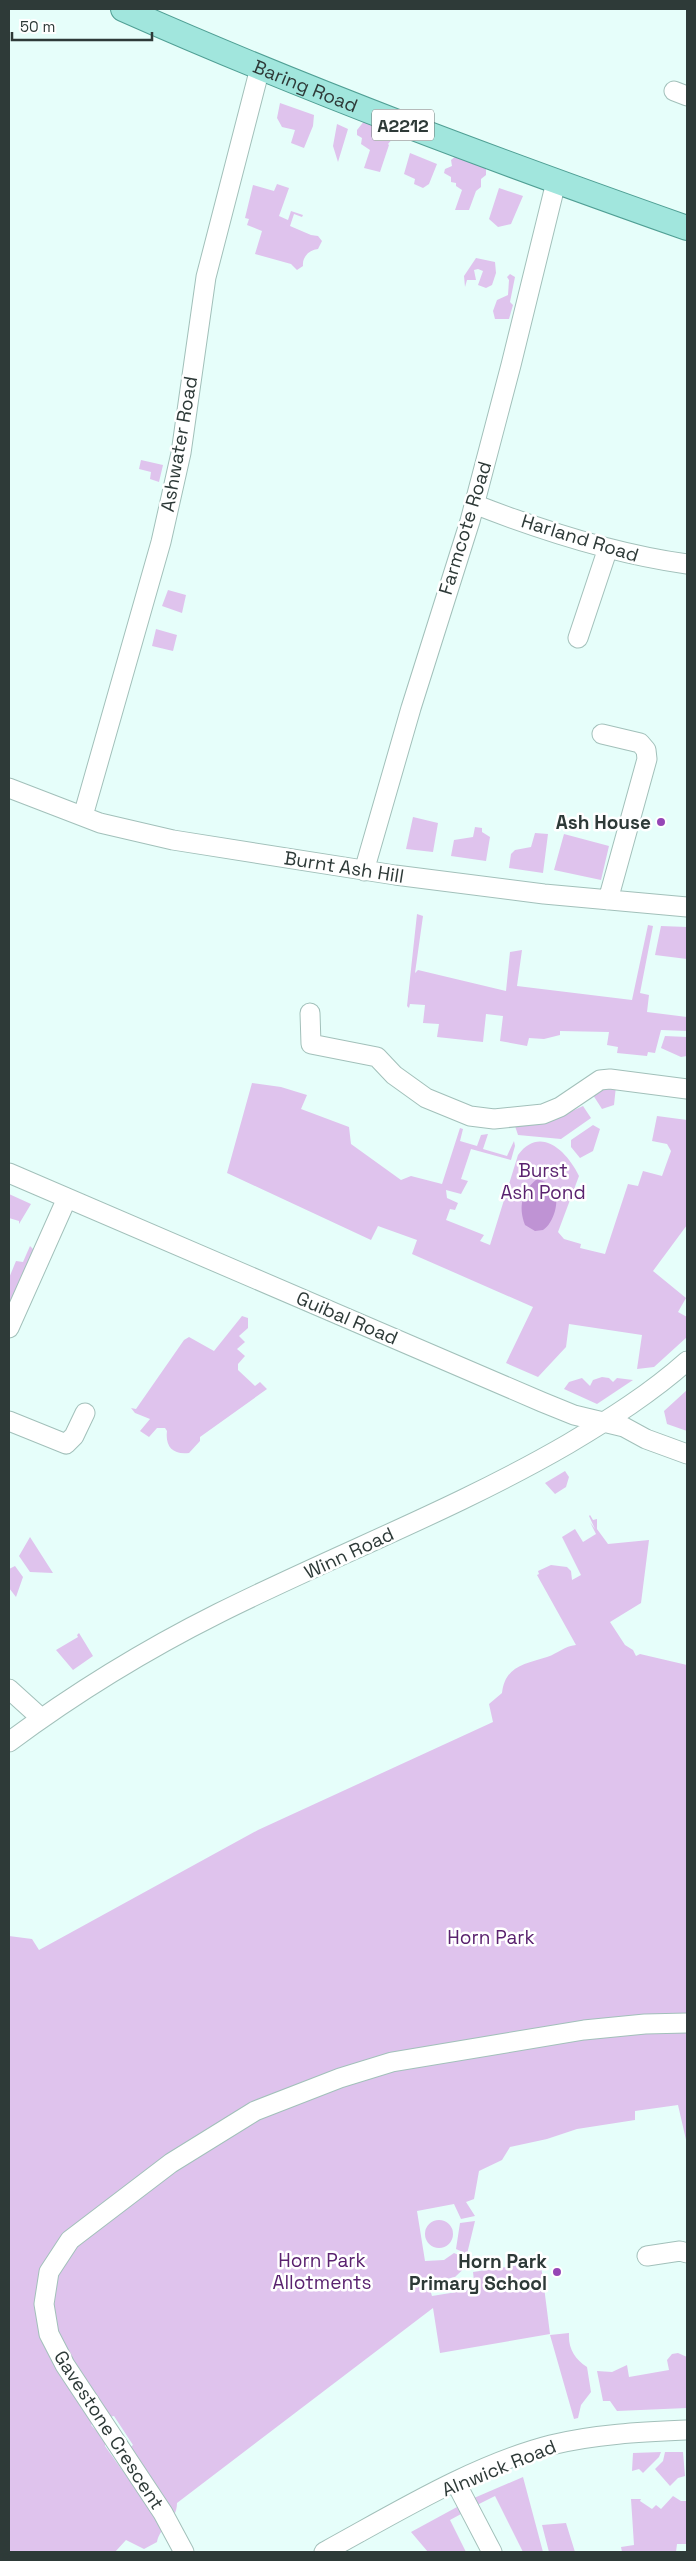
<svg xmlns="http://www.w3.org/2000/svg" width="696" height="2561" viewBox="0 0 696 2561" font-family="'Space Grotesk',sans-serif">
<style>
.green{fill:#dfc3ed;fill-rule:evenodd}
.water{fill:#bf93d4}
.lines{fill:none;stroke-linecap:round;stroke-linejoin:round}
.minor-casing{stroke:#a2c0ba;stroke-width:21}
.major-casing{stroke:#509f94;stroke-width:26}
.minor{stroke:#fff;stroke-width:19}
.major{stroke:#a1e6dd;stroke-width:24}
.poi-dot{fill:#9646b6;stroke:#fff;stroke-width:2}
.labels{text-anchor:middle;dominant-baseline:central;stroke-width:5;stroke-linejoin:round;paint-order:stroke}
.shield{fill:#fff;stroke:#6d7574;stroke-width:1}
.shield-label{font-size:18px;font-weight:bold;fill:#2e3a38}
.street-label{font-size:19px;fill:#2e3a38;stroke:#fff}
.poi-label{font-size:19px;font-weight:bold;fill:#2e3a38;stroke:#fff;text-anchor:end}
.park-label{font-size:19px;fill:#5a226f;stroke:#fff}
</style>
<rect width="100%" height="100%" fill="#e6fefa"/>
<path class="green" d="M 280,103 L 314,115 L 313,126 L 304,148 L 291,143 L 295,130 L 282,127 L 277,118 Z
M 365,120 L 394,133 L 394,137 L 388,144 L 389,145 L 380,172 L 364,168 L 370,150 L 361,144 L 362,138 L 357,135 L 357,130 Z
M 337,124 L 348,129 L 338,162 L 333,146 Z
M 410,153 L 437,164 L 429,184 L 423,188 L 414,184 L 415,179 L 404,174 Z
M 456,156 L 486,167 L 486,175 L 481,179 L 481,187 L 476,191 L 469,210 L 455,210 L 462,190 L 456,186 L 456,183 L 451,182 L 451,177 L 444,173 L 445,169 L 452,166 L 451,160 Z
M 277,184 L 289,188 L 279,216 L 288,220 L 291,211 L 303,215 L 302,217 L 294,214 L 290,226 L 311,235 L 318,236 L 322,241 L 318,249 C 309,250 302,257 303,266 L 297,270 L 291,264 L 255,254 L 262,231 L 247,225 L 249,219 L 245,218 L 253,185 L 274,191 Z
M 499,188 L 523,196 L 511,224 L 498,227 L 489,219 Z
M 476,258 L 495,262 L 496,273 L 492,285 L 486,288 L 478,285 L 483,271 L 478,269 L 474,270 L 476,280 L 467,280 L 465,287 L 464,276 Z
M 510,274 L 515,277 L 510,302 L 513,305 L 509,319 L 495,319 L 493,311 L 497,300 L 508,295 L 509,280 L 507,277 Z
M 141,460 L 163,465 L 159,482 L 150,479 L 151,472 L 139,469 Z
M 168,590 L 186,595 L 182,613 L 162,606 Z
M 156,629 L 177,635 L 173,651 L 152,646 Z
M 413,817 L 438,823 L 433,852 L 406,849 Z
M 475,827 L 482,828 L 482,832 L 490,837 L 486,861 L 451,856 L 454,840 L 473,837 Z
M 535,833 L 548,834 L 543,873 L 509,868 L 511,854 L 515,850 L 531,847 Z
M 564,834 L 609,846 L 601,880 L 554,870 Z
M 417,914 L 423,916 L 415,973 L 418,970 L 506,991 L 510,952 L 522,950 L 517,986 L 632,1000 L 648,925 L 653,926 L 640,993 L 649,995 L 647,1012 L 687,1017 L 687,1031 L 661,1030 L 655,1053 L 648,1052 L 647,1056 L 617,1053 L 618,1047 L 607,1045 L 609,1032 L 560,1031 L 560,1035 L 544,1039 L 529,1038 L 527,1046 L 500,1041 L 503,1016 L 486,1014 L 483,1042 L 437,1037 L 439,1024 L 423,1023 L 425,1005 L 410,1004 L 409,1008 L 407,1006 Z
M 661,926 L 687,927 L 687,959 L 655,955 Z
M 665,1036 L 687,1037 L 687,1056 L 681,1057 L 661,1048 Z
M 252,1083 L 281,1087 L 307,1095 L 301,1109 L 349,1127 L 351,1144 L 401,1180 L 411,1176 L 442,1184 L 460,1128 L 463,1129 L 460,1141 L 477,1146 L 481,1135 L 488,1134 L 483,1149 L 507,1156 L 514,1141 L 515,1146 L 511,1160 L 471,1149 L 461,1179 L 468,1181 L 461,1194 L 446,1190 L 447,1198 L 458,1203 L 455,1210 L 450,1209 L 446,1220 L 484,1235 L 480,1241 L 490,1245 L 518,1155 C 540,1125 567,1151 579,1176 L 558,1232 L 564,1239 L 581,1244 L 580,1248 L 605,1254 L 628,1184 L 638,1186 L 643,1171 L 662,1176 L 671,1151 L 667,1144 L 652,1141 L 657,1116 L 687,1120 L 687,1225 L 653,1271 L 686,1298 L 678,1312 L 687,1317 L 687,1337 L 654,1367 L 637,1369 L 642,1335 L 569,1324 L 566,1347 L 538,1377 L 506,1363 L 533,1307 L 412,1254 L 417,1240 L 378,1226 L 371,1240 L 227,1173 Z
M 608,1086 L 616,1086 L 614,1105 L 602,1109 L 593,1095 Z
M 583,1106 L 591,1118 L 561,1139 L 518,1135 L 515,1126 L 546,1123 Z
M 593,1125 L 600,1129 L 593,1151 L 580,1158 L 571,1147 L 571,1140 Z
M 9,1194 L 31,1204 L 19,1224 L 19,1221 L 9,1218 Z
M 30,1246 L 34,1250 L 9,1313 L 9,1278 L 16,1261 L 23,1262 Z
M 242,1316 L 248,1318 L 248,1328 L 239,1336 L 245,1342 L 237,1349 L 245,1356 L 238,1364 L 238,1370 L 255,1386 L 260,1382 L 267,1389 L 200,1437 L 200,1441 L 189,1453 C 173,1455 165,1447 167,1431 L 165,1428 L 157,1428 L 149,1437 L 140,1431 L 150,1419 L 135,1413 L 131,1408 L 136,1409 L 184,1340 L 189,1337 L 214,1351 Z
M 602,1377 L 609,1378 L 613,1382 L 617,1378 L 633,1380 L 597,1404 L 564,1389 L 569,1382 L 582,1378 L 590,1386 L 593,1380 Z
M 687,1390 L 687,1431 L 667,1424 L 664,1411 Z
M 565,1471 L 569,1477 L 566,1487 L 555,1494 L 545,1483 Z
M 590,1515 L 593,1520 L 597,1519 L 597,1529 L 608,1544 L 649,1540 L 641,1603 L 610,1622 L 625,1645 L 633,1650 L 636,1656 L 640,1654 L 687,1665 L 687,2144 L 678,2105 L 635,2111 L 635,2120 L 577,2129 L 547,2139 L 510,2147 L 502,2160 L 479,2171 L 474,2199 L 466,2202 L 475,2216 L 461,2219 L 454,2204 L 417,2211 L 425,2261 L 444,2260 L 454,2253 L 472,2261 L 455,2277 L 428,2283 L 432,2296 L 475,2289 L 473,2272 L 540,2262 L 543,2278 L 514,2283 L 543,2279 L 550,2334 L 440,2353 L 433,2308 L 177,2503 C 177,2521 160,2526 157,2542 L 144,2549 L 126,2540 L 115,2552 L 9,2552 L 9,1936 L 32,1939 L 39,1950 L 258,1830 L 493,1722 L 489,1704 L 502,1693 C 505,1666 525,1664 547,1657 C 559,1653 564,1646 576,1645 L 537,1575 L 539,1574 L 538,1571 L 551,1565 L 567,1567 L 571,1571 L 572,1580 L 581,1575 L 562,1537 L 575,1529 L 583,1542 L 596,1534 L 590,1522 L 595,1529 L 589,1516 ZM 114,2416 L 133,2445 L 128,2449 L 139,2488 L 137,2491 L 105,2446 L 105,2440 L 91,2425 L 98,2419 Z
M 30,1537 L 53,1573 L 30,1572 L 19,1556 Z
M 15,1566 L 23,1577 L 16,1597 L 9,1588 L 9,1569 Z
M 79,1633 L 93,1656 L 73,1670 L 56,1650 L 78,1637 L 77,1635 Z
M425 2234a14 14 0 1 1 28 0a14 14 0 1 1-28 0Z
M 475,2221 L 467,2254 L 456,2249 L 460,2223 Z
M 569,2333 C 568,2349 575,2359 587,2367 L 591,2392 L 581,2405 L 578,2418 L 574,2419 L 550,2335 Z
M 678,2353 L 687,2357 L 687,2408 L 617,2411 L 610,2401 L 603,2401 L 597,2371 L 612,2372 L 627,2365 L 629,2377 L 669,2370 L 667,2360 L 672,2354 Z
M 661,2452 L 659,2457 L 643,2473 L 639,2469 L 632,2471 L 633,2453 Z
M 665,2452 L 683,2452 L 685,2476 L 678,2478 L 670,2486 L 655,2469 L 663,2461 Z
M 523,2477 L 543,2552 L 523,2552 L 495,2496 L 477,2505 L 474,2498 Z
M 673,2496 L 681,2501 L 687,2501 L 687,2544 L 677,2544 L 676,2552 L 622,2552 L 621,2547 L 634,2545 L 631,2499 L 641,2499 L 640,2501 L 652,2509 L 656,2505 L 661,2509 Z
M 457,2507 L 461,2514 L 450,2520 L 466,2552 L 428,2552 L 411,2532 Z
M 566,2523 L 575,2552 L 549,2552 L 542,2525 Z"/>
<path class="water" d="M 537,1179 C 543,1181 550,1183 554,1189 C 560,1201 554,1223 543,1230 L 535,1231 L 525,1225 C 518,1206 522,1191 537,1179 Z"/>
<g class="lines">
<g class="minor-casing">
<path id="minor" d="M 674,91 L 687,96
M 474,504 C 543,531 615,554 687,564
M 578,638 L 608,548
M 602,734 L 640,743 L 646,750 L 647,759 L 608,900
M 9,788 L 100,823 L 173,840 L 395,875 L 544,894 L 687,907
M 83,816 L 161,542 L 181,453 L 206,277 L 260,68
M 364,871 L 411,708 L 470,521 L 511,365 L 556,182
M 310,1013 L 311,1044 L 377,1057 L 394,1075 L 426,1098 L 470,1116 L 494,1119 L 543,1114 L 560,1107 L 600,1080 L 610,1079 L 687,1089
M 9,1173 L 542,1402 L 574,1415 L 624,1427 L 646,1439 L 687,1454
M 9,1328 L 67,1198
M 9,1421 L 66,1444 L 74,1436 L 85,1413
M 9,1689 L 41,1718
M 9,1742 C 75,1693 145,1650 219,1613 C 335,1555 456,1509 568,1444 C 610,1419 651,1393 687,1361
M 647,2256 L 680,2251 L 687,2253
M 456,2483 L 492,2552
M 184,2552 L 163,2513 L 65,2365 L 49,2334 L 44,2304 L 49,2272 L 70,2240 L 171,2163 L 255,2111 L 340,2078 L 392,2062 L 584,2030 L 645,2024 L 687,2023
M 324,2552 C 394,2514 473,2465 551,2445 C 595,2434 642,2432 687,2430"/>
</g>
<g class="major-casing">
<g id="major">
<path id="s1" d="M 123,9 C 308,91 497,161 687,228"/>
</g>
</g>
<use href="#minor" class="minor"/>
<use href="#major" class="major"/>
</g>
<g class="poi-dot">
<circle cx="661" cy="822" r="5"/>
<circle cx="557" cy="2272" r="5"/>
</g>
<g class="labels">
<rect class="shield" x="372" y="109.5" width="62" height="31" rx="4"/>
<g class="shield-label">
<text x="403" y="125">A2212</text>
</g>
<g class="street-label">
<text stroke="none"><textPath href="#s1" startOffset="198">Baring Road</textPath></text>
<text transform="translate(179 444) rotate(-80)">Ashwater Road</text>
<text transform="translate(465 528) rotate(-73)">Farmcote Road</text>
<text transform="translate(580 538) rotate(17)">Harland Road</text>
<text transform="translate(344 867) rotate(9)">Burnt Ash Hill</text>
<text transform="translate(347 1318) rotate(23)">Guibal Road</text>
<text transform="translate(349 1553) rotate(-25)">Winn Road</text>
<text transform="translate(109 2430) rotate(57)">Gavestone Crescent</text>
<text transform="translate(499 2468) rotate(-22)">Alnwick Road</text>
</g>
<g class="poi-label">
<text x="651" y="822">Ash House</text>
<text x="547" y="2261">Horn Park<tspan x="547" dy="22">Primary School</tspan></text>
</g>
<g class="park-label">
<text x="543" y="1170">Burst<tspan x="543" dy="22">Ash Pond</tspan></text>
<text x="491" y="1937">Horn Park</text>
<text x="322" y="2260">Horn Park<tspan x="322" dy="22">Allotments</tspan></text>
</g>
</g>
<rect width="696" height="2561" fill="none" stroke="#2e3a38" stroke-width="20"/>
<path d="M12 32v8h140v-8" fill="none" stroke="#2e3a38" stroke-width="2.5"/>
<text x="20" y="32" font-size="15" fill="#2e3a38" stroke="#ffffff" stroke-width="4" paint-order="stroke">50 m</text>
</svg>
